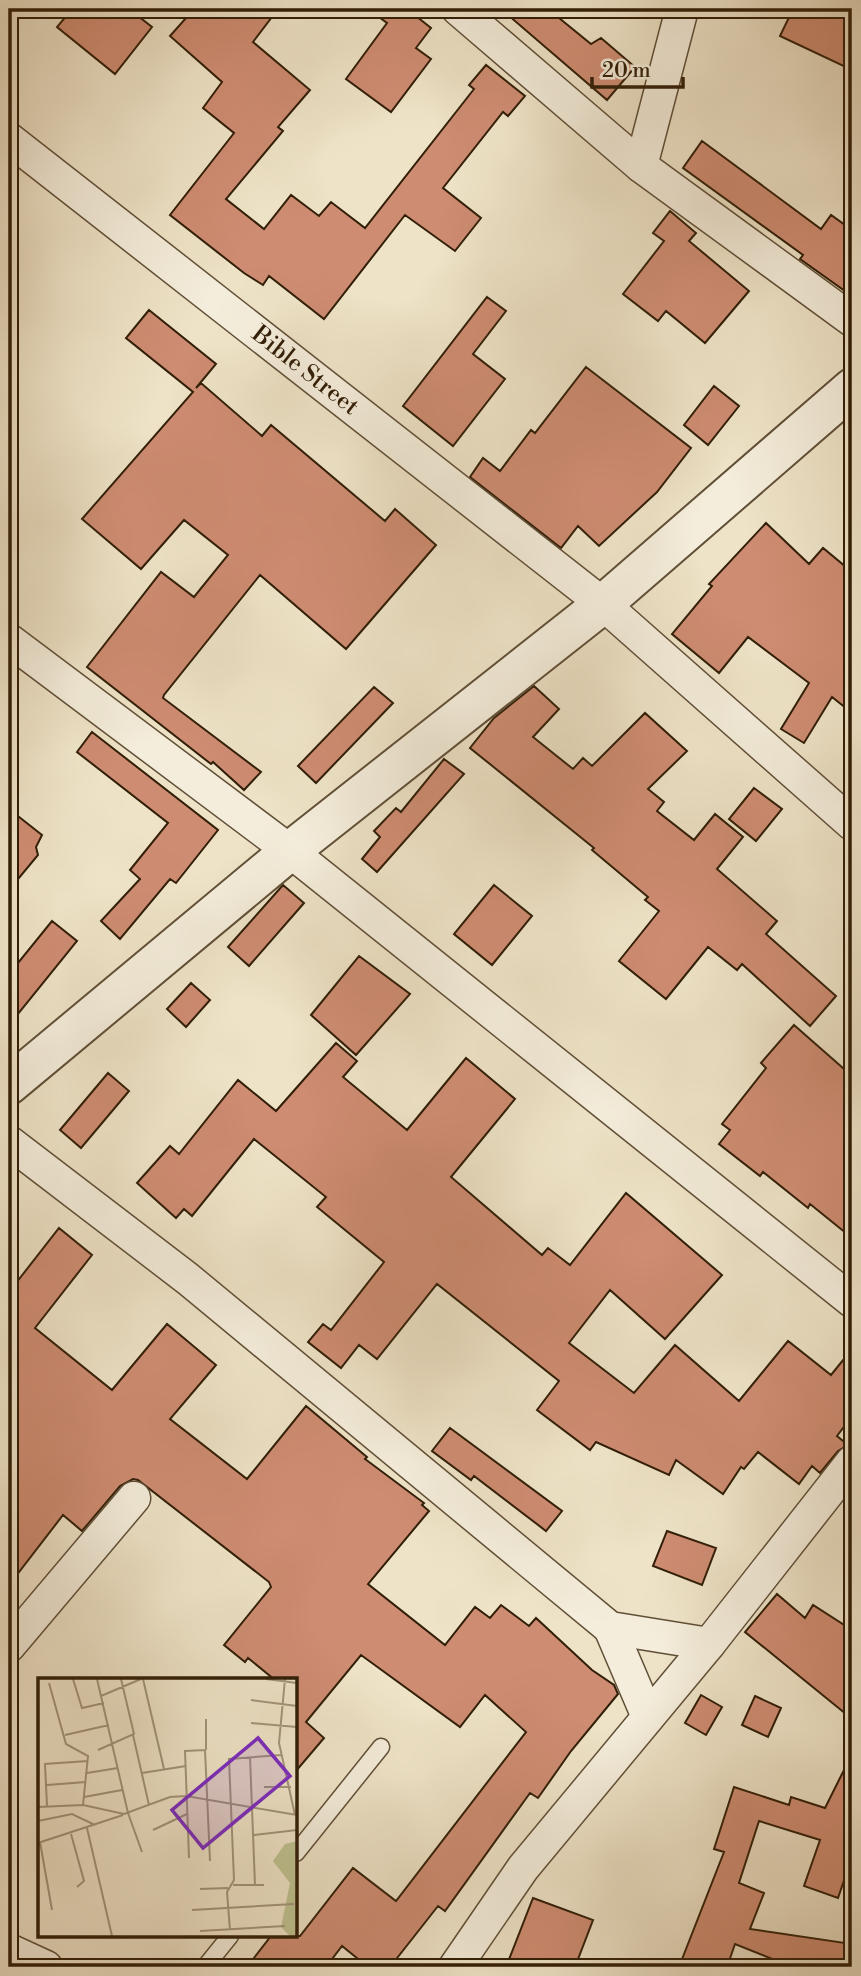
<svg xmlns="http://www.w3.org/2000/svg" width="861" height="1976" viewBox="0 0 861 1976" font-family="'Libre Bodoni',serif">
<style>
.building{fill:#ce8c72;stroke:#311e07;stroke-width:2}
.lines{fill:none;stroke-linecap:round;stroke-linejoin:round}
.service-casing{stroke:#604f37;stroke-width:19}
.minor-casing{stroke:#604f37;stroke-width:35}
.tertiary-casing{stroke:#604f37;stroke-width:42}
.service{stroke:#f4eddb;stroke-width:16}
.minor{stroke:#f4eddb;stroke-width:32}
.tertiary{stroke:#f4eddb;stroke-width:38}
.labels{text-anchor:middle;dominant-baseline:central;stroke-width:6;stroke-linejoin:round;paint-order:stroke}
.street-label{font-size:24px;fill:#311e07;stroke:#f4eddb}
.inset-road{fill:none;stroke:#a2947a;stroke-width:2}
.view{fill:#7b2cbf;fill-opacity:0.15;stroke:#7b2cbf;stroke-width:3.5}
.inset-edge{fill:none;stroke:#311e07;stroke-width:3.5}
</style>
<rect width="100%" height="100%" fill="#eee3c7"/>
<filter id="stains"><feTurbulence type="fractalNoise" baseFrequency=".00286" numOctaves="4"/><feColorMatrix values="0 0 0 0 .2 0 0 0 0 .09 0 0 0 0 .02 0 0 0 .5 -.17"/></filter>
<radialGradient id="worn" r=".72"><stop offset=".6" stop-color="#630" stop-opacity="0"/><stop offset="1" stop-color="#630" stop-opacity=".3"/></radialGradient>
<path class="building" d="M 72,9 L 129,9 L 152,27 L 115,74 L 57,27 Z
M 194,9 L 278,9 L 253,42 L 310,90 L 278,127 L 283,131 L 226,199 L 264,229 L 291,195 L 319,216 L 331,202 L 365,228 L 474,89 L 469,85 L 486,65 L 525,96 L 508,116 L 503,112 L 443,188 L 481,218 L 455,251 L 405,215 L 324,319 L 269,276 L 263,285 L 244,273 L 170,215 L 234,133 L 203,108 L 222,82 L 170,36 Z
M 368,9 L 407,9 L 431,28 L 416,48 L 431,59 L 391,112 L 346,79 L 387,23 Z
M 501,9 L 548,9 L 591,44 L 601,38 L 635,67 L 607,100 Z
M 793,9 L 832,9 L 852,18 L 852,70 L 780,36 Z
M 702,141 L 821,229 L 831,215 L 852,230 L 852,296 L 800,259 L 803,255 L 683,168 Z
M 670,211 L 696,233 L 689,241 L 749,291 L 705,343 L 666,311 L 658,321 L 623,294 L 664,241 L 653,233 Z
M 487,297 L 506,311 L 473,354 L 505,379 L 453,446 L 403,406 Z
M 149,310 L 216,364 L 196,388 L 201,383 L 262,436 L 271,425 L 385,521 L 395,509 L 436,545 L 346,649 L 260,575 L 164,695 L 163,698 L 261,772 L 244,790 L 213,762 L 211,764 L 87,667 L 161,572 L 194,597 L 228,555 L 184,520 L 141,569 L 82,519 L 193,392 L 126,338 Z
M 586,367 L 691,448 L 657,492 L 599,546 L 578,526 L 561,548 L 470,477 L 483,458 L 500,471 L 531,430 L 535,433 Z
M 714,386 L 739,406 L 708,445 L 684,425 Z
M 766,523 L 809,564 L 823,548 L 852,572 L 852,713 L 832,697 L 804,743 L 781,729 L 809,683 L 748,637 L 719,673 L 672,634 L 712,586 L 709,584 Z
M 534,686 L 559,709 L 533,737 L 573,769 L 583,758 L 592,766 L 645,713 L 687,751 L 648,789 L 664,802 L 657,811 L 694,840 L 715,814 L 743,837 L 717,869 L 777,921 L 766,934 L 836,996 L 810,1026 L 742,964 L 737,970 L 708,947 L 666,999 L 619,961 L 659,911 L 645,900 L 648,897 L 592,850 L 594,848 L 470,748 L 494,718 Z
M 374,687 L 393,703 L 316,783 L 298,766 Z
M 92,732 L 218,830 L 176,883 L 170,879 L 120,939 L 101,921 L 140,879 L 130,870 L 168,823 L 77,752 Z
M 444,759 L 464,774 L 377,872 L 362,859 L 380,837 L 374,831 L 396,808 L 401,812 Z
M 754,788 L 782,809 L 756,841 L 729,819 Z
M 9,809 L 42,835 L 36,847 L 38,855 L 9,890 Z
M 283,885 L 304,903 L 249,966 L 228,947 Z
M 494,885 L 532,916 L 492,965 L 454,934 Z
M 52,921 L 77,941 L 9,1025 L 9,974 Z
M 359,956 L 410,994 L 356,1055 L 311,1015 Z
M 191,983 L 210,1000 L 186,1027 L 167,1009 Z
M 794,1025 L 852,1076 L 852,1238 L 810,1204 L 808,1208 L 763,1172 L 760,1176 L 719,1144 L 730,1130 L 722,1124 L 766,1068 L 761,1063 Z
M 336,1043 L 357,1061 L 343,1077 L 407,1130 L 466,1058 L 515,1099 L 451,1177 L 542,1255 L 548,1248 L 570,1265 L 626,1193 L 722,1275 L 665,1339 L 610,1290 L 569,1343 L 634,1393 L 675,1345 L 739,1401 L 788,1341 L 831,1375 L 852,1349 L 852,1416 L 837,1436 L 848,1445 L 838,1451 L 820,1473 L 812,1466 L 799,1484 L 758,1452 L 744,1469 L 741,1467 L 723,1494 L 676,1460 L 669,1475 L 596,1442 L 590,1450 L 537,1410 L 559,1381 L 437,1284 L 377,1359 L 359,1345 L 341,1368 L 308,1342 L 323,1324 L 331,1330 L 384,1262 L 317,1207 L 326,1197 L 254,1139 L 192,1216 L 184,1209 L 176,1218 L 137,1183 L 170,1146 L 179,1154 L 238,1080 L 276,1111 Z
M 108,1073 L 129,1091 L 81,1148 L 60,1130 Z
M 59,1228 L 92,1255 L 35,1328 L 112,1390 L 167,1324 L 216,1365 L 170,1419 L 247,1479 L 306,1406 L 367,1457 L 365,1459 L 424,1503 L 422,1505 L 429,1511 L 368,1584 L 445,1645 L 475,1607 L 490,1618 L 501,1605 L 529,1626 L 536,1618 L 592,1670 L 614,1685 L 618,1694 L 571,1751 L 538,1798 L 530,1793 L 445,1911 L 438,1906 L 390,1967 L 368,1967 L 342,1946 L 326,1967 L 247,1967 L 271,1936 L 300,1936 L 353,1868 L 396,1901 L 526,1732 L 485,1695 L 460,1727 L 361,1655 L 306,1722 L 324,1738 L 296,1771 L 296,1680 L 275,1680 L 248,1658 L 245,1662 L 224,1645 L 271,1587 L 269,1582 L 138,1480 L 133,1479 L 120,1486 L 82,1531 L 63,1515 L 9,1585 L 9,1292 Z
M 450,1428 L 562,1511 L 546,1531 L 474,1476 L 471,1480 L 432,1451 Z
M 667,1531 L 716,1548 L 702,1585 L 653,1566 Z
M 777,1594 L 805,1618 L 813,1605 L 852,1630 L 852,1719 L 745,1632 Z
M 701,1695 L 722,1707 L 706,1735 L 685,1723 Z
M 755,1696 L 781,1708 L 768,1737 L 742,1725 Z
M 852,1754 L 852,1857 L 838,1898 L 804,1886 L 820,1840 L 759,1821 L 739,1883 L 764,1893 L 750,1929 L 852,1944 L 852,1967 L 779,1967 L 780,1962 L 735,1944 L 727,1967 L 679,1967 L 724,1852 L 714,1849 L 734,1787 L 789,1805 L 791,1797 L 825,1808 Z
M 533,1898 L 593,1920 L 575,1967 L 506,1967 Z"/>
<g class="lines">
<g class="service-casing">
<path id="service" d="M 296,1853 L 381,1747
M 205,1967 L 230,1936"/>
</g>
<g class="minor-casing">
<g id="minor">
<path d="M 458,9 L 641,166 L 852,320"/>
<path id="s1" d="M 9,139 L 603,604 L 852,824"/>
<path d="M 641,166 L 682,9"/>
<path d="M 9,640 L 290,851 L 852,1301"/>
<path d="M 9,1142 L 188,1279 L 610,1628 L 709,1644"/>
<path d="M 610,1628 L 648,1717"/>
<path d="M 9,1646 L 134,1498"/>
<path d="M 9,1950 L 46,1967"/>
<path d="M 455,1967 L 523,1868 L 709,1644 L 852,1462"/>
</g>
</g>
<g class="tertiary-casing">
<path id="tertiary" d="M 9,1085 L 290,851 L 603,604 L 852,388"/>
</g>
<use href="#service" class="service"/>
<use href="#minor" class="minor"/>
<use href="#tertiary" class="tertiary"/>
</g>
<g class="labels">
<g class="street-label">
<text stroke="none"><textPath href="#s1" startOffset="376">Bible Street</textPath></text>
</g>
</g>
<g transform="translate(38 1678)">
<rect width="259" height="259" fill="#eee3c7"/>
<path d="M 259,163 L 259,258 L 252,258 L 243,249 L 252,205 L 235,183 L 247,166 Z" fill="#bfc291"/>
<path class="inset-road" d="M 35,1 L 44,30 L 66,25M 59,1 L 90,135 L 104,174M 105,1 L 126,91M 228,1 L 259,5M 247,1 L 241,65 L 257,137M 11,5 L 28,66 L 50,78 L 45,127M 63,18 L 103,1M 213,22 L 259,28M 213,45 L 259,49M 27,57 L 71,47M 95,57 L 111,127M 60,72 L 96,56 L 83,1M 168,72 L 168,41M 212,79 L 217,207M 49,95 L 80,90M 104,95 L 148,88M 9,107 L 48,104M 226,109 L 253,109M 46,119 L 84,112M 9,128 L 7,86 L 50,83M 0,129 L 45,127 L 86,136 L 132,119 L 148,118 L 259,137M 0,143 L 34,136 L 57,147M 49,150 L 74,258M 115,152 L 149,136M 33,156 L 46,203 L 39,209M 216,157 L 259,152M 2,164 L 14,232M 0,165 L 85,137M 151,180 L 147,73 L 167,72 L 172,183M 195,207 L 226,207M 162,211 L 190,210M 154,232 L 256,226M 192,252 L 189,214 L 196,202 L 191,81 L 243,77M 162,253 L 247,248"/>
<path class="view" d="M 220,60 L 252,98 L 165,170 L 134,132 Z"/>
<rect width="259" height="259" class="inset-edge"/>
</g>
<rect width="861" height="1976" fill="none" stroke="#eee3c7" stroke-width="35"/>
<rect x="10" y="10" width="840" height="1955" fill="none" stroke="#311e07" stroke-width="3.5"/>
<rect x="18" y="18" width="826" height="1941" fill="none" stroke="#311e07" stroke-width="2"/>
<path d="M592 77v10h91v-10" fill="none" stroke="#311e07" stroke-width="3.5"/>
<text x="602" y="77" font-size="21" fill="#311e07" stroke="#f4eddb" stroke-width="5" paint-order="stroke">20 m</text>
<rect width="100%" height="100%" filter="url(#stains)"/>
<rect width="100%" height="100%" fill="url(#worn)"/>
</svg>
